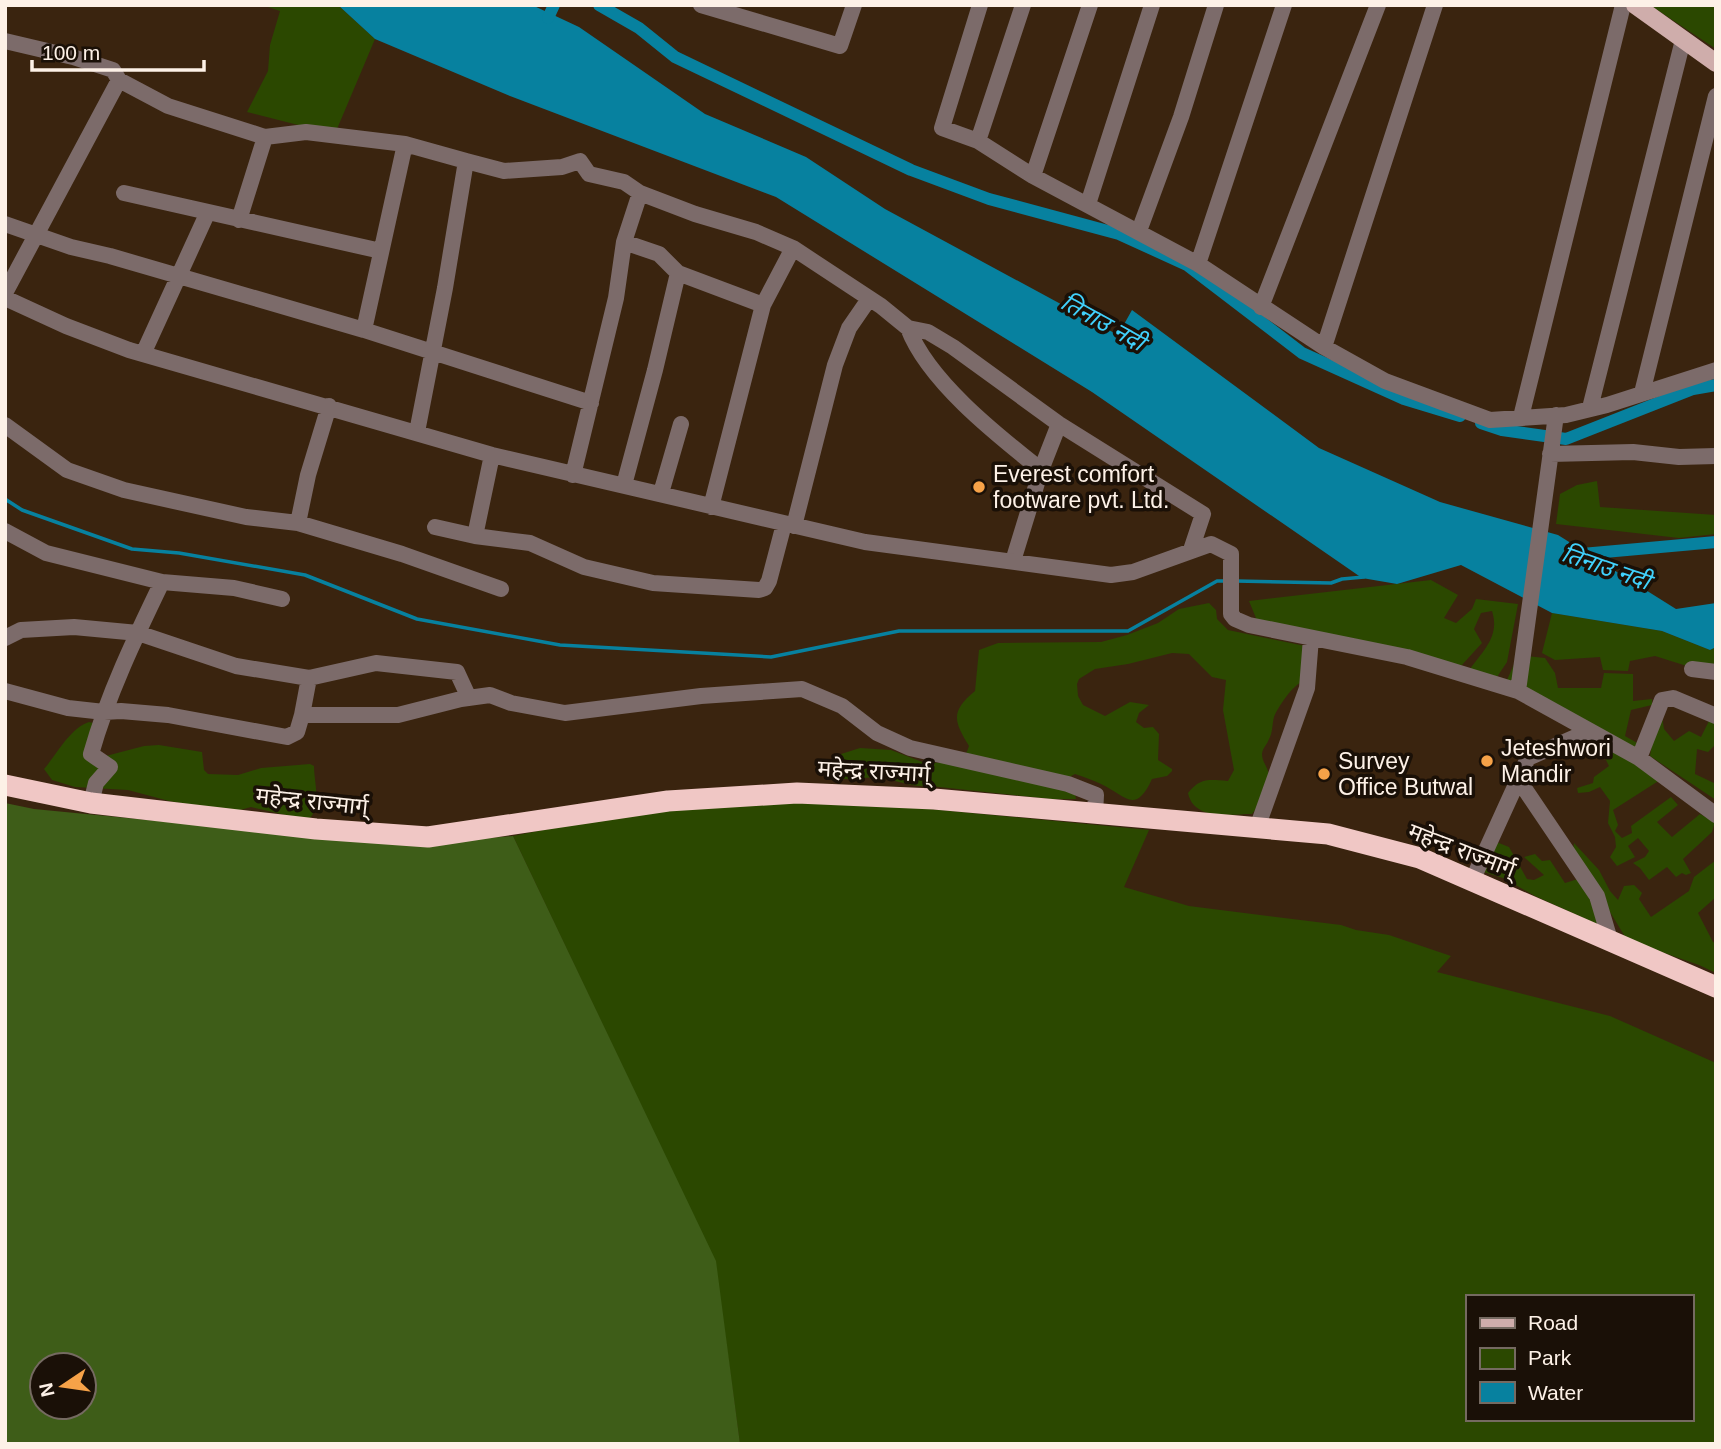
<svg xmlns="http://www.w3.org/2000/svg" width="1721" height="1449" viewBox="0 0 1721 1449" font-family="Helvetica,'Noto Sans Devanagari',sans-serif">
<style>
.green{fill:#2b4800;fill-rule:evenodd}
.forest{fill:#3e5d18;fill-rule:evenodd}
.water{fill:#07819f}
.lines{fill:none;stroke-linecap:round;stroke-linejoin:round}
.stream{stroke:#07819f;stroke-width:3.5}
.canal{stroke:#07819f;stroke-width:12}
.minor{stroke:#7c6b6a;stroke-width:16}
.major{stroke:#cfadab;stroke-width:18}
.highway{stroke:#f0c7c5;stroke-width:21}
.poi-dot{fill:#f6a248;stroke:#1a1007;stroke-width:2.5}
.labels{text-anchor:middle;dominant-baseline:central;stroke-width:7;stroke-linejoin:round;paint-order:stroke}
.poi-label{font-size:23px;fill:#fdf1e7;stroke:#1a1007;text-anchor:start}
.street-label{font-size:23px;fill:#fdf1e7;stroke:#1a1007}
.water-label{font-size:24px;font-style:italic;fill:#41d1fc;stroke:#1a1007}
</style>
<rect width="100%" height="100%" fill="#3a240f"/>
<path class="green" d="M 262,5 L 338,5 L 375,39 L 337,129 L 302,126 L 247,112 L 268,71 L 270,45 L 280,11 Z
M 1650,5 L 1716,5 L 1716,49 Z
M 1597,481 L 1600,507 L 1716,515 L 1716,534 L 1679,538 L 1556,524 L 1560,494 L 1577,485 Z
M 1431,580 L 1458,595 L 1444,618 L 1456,623 L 1472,609 L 1476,599 L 1518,604 L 1507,662 L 1497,677 L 1470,669 C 1484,650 1500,636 1492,611 L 1481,613 L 1474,629 L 1482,643 L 1461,666 L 1258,623 L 1249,601 Z
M 1209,603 L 1216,610 L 1217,619 L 1228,630 L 1305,646 L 1300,683 C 1291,688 1278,707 1274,717 C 1272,724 1273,732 1269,739 C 1267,745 1263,747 1262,754 C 1262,762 1268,767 1269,775 C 1271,791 1261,803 1252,814 C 1229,814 1194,821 1188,793 C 1201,777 1209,780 1228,781 L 1234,770 L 1223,710 L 1226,680 L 1212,677 L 1189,654 L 1172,653 L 1128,664 L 1095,669 L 1079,679 L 1077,684 L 1078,696 L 1083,705 L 1105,716 L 1130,702 L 1149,705 L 1139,713 L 1136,722 L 1144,728 L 1153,727 L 1159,734 L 1158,760 L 1172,769 L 1172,771 L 1167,776 L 1152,779 C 1135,816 1125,795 1101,784 C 1093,780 1084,777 1075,774 L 1071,776 C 1070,783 1075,791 1076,799 L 1050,799 L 930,786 C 912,788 898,780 880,778 C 861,775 851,785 832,774 L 831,764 L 841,754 L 860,748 L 891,750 L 925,763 L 963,762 L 969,746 C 953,720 951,711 975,691 L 979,650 L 998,643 L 1101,642 L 1127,635 L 1158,623 L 1179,609 Z
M 1552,613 L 1662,631 L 1710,650 L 1716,647 L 1716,668 L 1690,667 L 1655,656 L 1630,661 L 1628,671 L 1603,670 L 1600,657 L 1555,660 L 1542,653 Z
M 1518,655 L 1545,658 L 1555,673 L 1558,688 L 1601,688 L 1604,673 L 1633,674 L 1633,701 L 1652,699 L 1652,705 L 1631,710 L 1625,736 L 1639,744 L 1634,750 L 1507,680 Z
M 1662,716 L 1664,729 L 1674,741 L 1689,731 L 1701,737 L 1710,719 L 1716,722 L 1716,744 L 1708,752 L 1697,749 L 1695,774 L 1714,783 L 1716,781 L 1716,800 L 1650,756 L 1655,727 Z
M 89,722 L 93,723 L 92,748 L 102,757 L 144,746 L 159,745 L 202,752 L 204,770 L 208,774 L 238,775 L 261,768 L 310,764 L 314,766 C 314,783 323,810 307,820 L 251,807 L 233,812 L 169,801 L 128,790 L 75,787 L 52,780 L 44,769 C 57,754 70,728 89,722 Z
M 1616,748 L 1660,780 L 1613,810 L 1618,825 L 1615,831 L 1622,838 L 1632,833 L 1631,826 L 1671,797 L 1678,805 L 1657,822 L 1672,837 L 1700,814 L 1715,822 L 1712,832 L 1683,859 L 1691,873 L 1686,875 L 1682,873 L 1676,877 L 1667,867 L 1649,880 L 1640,868 L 1633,863 L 1645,857 L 1649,851 L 1638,838 L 1628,846 L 1635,857 L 1617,866 L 1610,857 L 1616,847 L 1615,837 L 1608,823 L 1610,801 L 1600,787 L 1589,792 L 1578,793 L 1577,788 L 1593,783 L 1594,777 L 1609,766 L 1604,756 Z
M 836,800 L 1149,830 L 1124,887 L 1189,906 L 1341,925 L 1356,930 L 1389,935 L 1451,956 L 1437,972 L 1610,1016 L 1716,1063 L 1716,1444 L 740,1444 L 715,1261 L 513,836 L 578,823 L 705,806 ZM 1467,1297 L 1691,1297 L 1691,1419 L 1467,1419 Z
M 1494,841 L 1509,847 L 1527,879 L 1534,880 L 1544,875 L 1524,857 L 1535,854 L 1542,861 L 1550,860 L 1565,883 L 1581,878 L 1599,911 L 1597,924 L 1535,896 L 1503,878 L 1480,871 Z
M 1574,843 L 1599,870 L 1610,891 L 1618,900 L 1624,886 L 1634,885 L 1642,893 L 1639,899 L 1651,917 L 1689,891 L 1694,877 L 1716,860 L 1716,897 L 1698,913 L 1713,942 L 1716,943 L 1716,973 L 1699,965 L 1627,940 L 1573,851 Z"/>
<path class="forest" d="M 5,803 L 34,809 L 342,839 L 424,843 L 513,836 L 716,1261 L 740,1444 L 5,1444 ZM 42,1365 L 84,1365 L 84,1407 L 42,1407 Z"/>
<path class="water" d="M 338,5 L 532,5 L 579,27 L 705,114 L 806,157 L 885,209 L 1118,335 L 1132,310 L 1319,448 L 1440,502 L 1558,535 L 1676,609 L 1716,603 L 1716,647 L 1710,650 L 1662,631 L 1552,613 L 1461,565 L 1397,584 L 1362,578 L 1092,392 L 776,197 L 510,96 L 375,39 Z"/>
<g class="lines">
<path class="stream" d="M 5,499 L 22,510 L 132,549 L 179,553 L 305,575 L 417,619 L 560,645 L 771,657 L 899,631 L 1128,631 L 1217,581 L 1225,581
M 1236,581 L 1331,583 L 1342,579 L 1364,577"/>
<path class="canal" d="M 599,5 L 639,28 L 675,57 L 911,170 L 989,199 L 1119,234 L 1187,265 L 1302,353 L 1404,399 L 1460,416
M 548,18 L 554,5
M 1481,423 L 1502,430 L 1566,439 L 1693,389 L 1716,385
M 1575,559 L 1582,554 L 1716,542"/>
<path class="minor" d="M 701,5 L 840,46 L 854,5
M 980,5 L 942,128 L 978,141 L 1033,176 L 1198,264 L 1324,347 L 1385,381 L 1490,420 L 1566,415 L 1607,405 L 1716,370
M 5,41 L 73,57 L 113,70 L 119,80 L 168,106 L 265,137 L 306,132 L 405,144 L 466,161 L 445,288 L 417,432
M 978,141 L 1023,5
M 466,161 L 504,171 L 562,167 L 580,161 L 589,174 L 624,182 L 640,193 L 695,214 L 756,232 L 793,248 L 881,306 L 908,328 L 928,332 L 953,347 L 1059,424 L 1203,514 L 1191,550
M 1033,176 L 1090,5
M 124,193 L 381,251
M 1088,204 L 1152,5
M 239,220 L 265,137
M 5,224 L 71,247 L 110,256 L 364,330 L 591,403
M 1139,231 L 1181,117 L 1216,5
M 624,242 L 659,254 L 678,273 L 763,305
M 1198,264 L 1284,5
M 5,293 L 119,80
M 5,298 L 66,326 L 129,350 L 492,455 L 865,542 L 1111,575 L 1133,572 L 1211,544 L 1231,554 L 1231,614 L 1235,619 L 1249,625 L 1407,657 L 1518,691 L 1639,758 L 1716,815
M 1261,307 L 1378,5
M 908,328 C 928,381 997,435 1041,470
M 364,330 L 405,144
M 1324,347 L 1435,5
M 143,354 L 207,214
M 1642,393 L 1716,96
M 1590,408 L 1683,40
M 1521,417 L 1623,5
M 5,425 L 67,470 L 124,490 L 246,517 L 298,523 L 402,554 L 501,589
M 1550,454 L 1633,452 L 1679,457 L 1716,456
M 573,475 L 616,298 L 624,242 L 640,193
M 624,485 L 655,370 L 678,273
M 661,493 L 681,424
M 711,507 L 763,305 L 793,248
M 298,523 L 308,475 L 329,406
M 794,526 L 835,365 L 849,328 L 869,299
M 435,527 L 475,536 L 530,543 L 584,567 L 653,583 L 759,590 L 765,588 L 769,581 L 784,524
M 5,531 L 46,553 L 162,582 L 234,588 L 282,599
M 475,536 L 492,455
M 1013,561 L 1041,470 L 1059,424
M 5,638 L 21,630 L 74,627 L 138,633 L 236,666 L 309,678 L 376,663 L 457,672 L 469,698
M 1692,669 L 1716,672
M 5,691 L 68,708 L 104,712 L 121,711 L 168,715 L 287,737 L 297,732 L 302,715 L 309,678
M 1518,691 L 1556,415
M 302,715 L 398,715 L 461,699 L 490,695 L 511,703 L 565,713 L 701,696 L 802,689 L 842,706 L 877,733 L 910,748 L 1068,784 L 1096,795 L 1095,814
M 1639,758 L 1662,700 L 1673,698 L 1716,716
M 1518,779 L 1597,896 L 1610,940
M 91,803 L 96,783 L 110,767 L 91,754 C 108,694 135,638 162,582
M 1257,828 L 1307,688 L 1311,638
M 1472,881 L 1528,758 L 1589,731"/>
<path class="major" d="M 1635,5 L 1716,63"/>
<path class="highway" d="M 5,785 L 91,803 L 316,829 L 428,837 L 668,801 L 797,793 L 934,799 L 1328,834 L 1420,858 L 1716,987"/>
</g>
<g class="poi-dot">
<circle cx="979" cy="487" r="7"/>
<circle cx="1487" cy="761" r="7"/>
<circle cx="1324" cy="774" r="7"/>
</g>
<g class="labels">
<g class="poi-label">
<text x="993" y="474">Everest comfort<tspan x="993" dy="26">footware pvt. Ltd.</tspan></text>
<text x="1501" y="748">Jeteshwori<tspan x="1501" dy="26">Mandir</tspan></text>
<text x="1338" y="761">Survey<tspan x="1338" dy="26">Office Butwal</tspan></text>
</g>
<g class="street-label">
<text transform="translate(874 771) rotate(3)">महेन्द्र राज्मार्ग्</text>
<text transform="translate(312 801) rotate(6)">महेन्द्र राज्मार्ग्</text>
<text transform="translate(1462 850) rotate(21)">महेन्द्र राज्मार्ग्</text>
</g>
<g class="water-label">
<text transform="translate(1103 322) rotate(29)">तिनाउ नदी</text>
<text transform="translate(1606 567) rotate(19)">तिनाउ नदी</text>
</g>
</g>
<rect width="1721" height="1449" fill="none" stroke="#fdf1e7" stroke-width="14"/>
<rect x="1466" y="1295" width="228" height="126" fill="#1a1007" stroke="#756a61" stroke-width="2"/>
<rect x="1480" y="1318" width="35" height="10" fill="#cfadab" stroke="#756a61" stroke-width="2"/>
<text x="1528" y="1330" font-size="21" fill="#fdf1e7">Road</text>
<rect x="1480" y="1348" width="35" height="21" fill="#2b4800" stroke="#756a61" stroke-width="2"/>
<text x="1528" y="1365" font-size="21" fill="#fdf1e7">Park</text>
<rect x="1480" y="1382" width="35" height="21" fill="#07819f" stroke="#756a61" stroke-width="2"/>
<text x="1528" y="1400" font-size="21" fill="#fdf1e7">Water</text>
<g transform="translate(63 1386) rotate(257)"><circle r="33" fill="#1a1007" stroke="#756a61" stroke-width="2"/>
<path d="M0-5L12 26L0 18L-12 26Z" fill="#f6a248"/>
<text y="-10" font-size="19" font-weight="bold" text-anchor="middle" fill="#fdf1e7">N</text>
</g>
<path d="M32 60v10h172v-10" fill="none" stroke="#fdf1e7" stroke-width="3.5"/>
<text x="42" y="60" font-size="21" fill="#fdf1e7" stroke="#1a1007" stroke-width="5" paint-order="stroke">100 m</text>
</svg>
